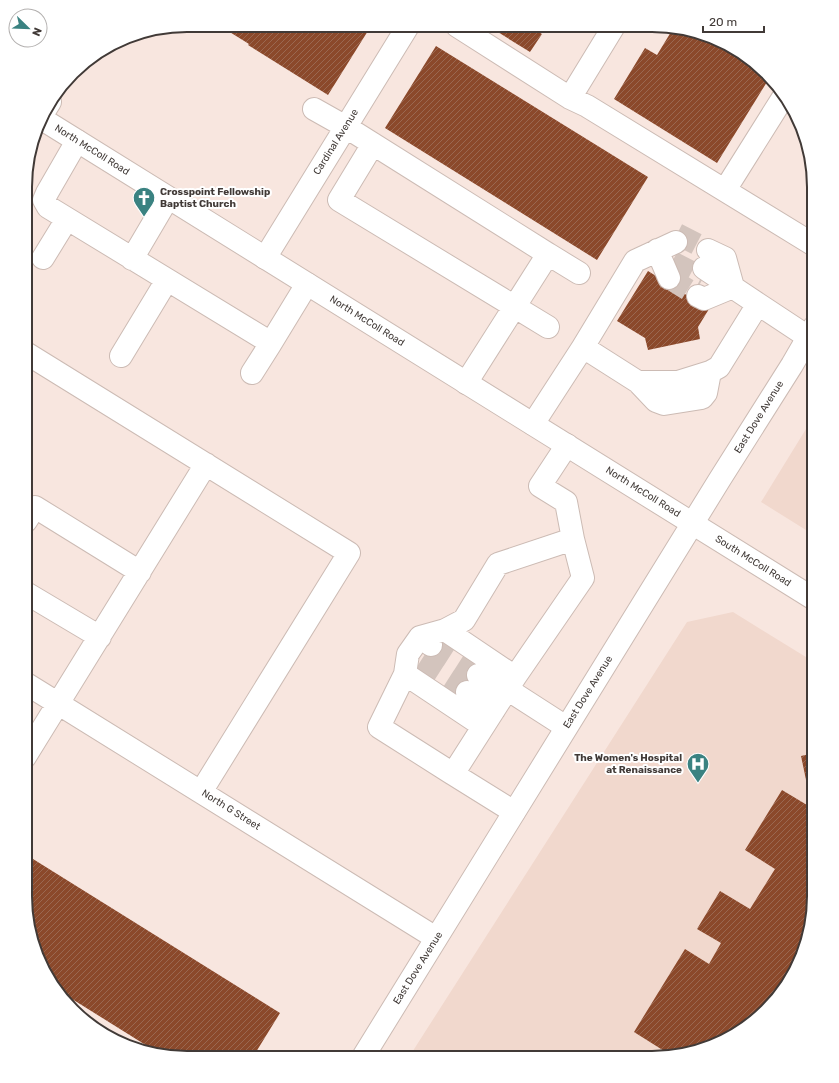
<svg xmlns="http://www.w3.org/2000/svg" width="839" height="1083" viewBox="0 0 839 1083" font-family="Rubik,sans-serif">
<style>
.built{fill:#f1d8cd}
.building{fill:url(#building-hatch)}
.lines{fill:none;stroke-linecap:round;stroke-linejoin:round}
.minor-tunnel{stroke:#d3c4bd;stroke-width:22;stroke-dasharray:22 11;stroke-linecap:butt}
.minor-casing{stroke:#ccbbb4;stroke-width:24}
.major-casing{stroke:#ccbbb4;stroke-width:24}
.minor{stroke:#fff;stroke-width:22}
.major{stroke:#fff;stroke-width:22}
.labels{text-anchor:middle;dominant-baseline:central;stroke-width:4;stroke-linejoin:round;paint-order:stroke}
.street-label{font-size:10px;fill:#413a37;stroke:#fff}
.poi-label{font-size:10px;font-weight:bold;fill:#413a37;stroke:#fff;text-anchor:start}
.rim{fill:none;stroke:#413a37;stroke-width:2}
</style>
<defs>
<pattern id="building-hatch" width="6" height="6" patternUnits="userSpaceOnUse"><rect width="6" height="6" fill="#8b492b"/><path d="M-1 1l2-2M0 6l6-6M5 7l2-2" fill="none" stroke="#9a6851"/></pattern>
</defs>
<rect width="100%" height="100%" fill="#f8e6df"/>
<path class="built" d="M 814,416 L 814,535 L 761,502 Z
M 733,612 L 814,662 L 814,907 L 805,948 L 787,986 L 759,1018 L 724,1041 L 652,1058 L 409,1057 L 687,622 Z"/>
<path class="building" d="M 210,25 L 371,26 L 328,95 L 248,45 L 249,44 L 220,26 L 218,30 Z
M 488,26 L 531,26 L 530,27 L 542,34 L 530,52 Z
M 674,27 L 742,52 L 770,77 L 717,163 L 614,99 L 645,48 L 657,55 Z
M 436,46 L 648,177 L 597,260 L 385,128 Z
M 648,271 L 709,309 L 698,327 L 700,339 L 648,350 L 645,338 L 617,321 Z
M 814,753 L 814,907 L 805,948 L 787,986 L 759,1018 L 724,1041 L 669,1054 L 634,1032 L 685,949 L 709,964 L 721,943 L 697,929 L 720,891 L 750,909 L 775,869 L 745,850 L 782,790 L 807,805 L 810,799 L 801,756 Z
M 25,854 L 280,1013 L 253,1057 L 166,1057 L 160,1054 L 56,989 L 42,968 L 25,896 Z"/>
<g class="lines">
<path class="minor-tunnel" d="M 677,234 L 708,250
M 672,262 L 703,278
M 669,278 L 698,296
M 431,645 L 478,675
M 420,662 L 467,692"/>
<g class="minor-casing">
<path id="minor" d="M 457,26 L 570,98 L 587,106 L 814,245
M 570,98 L 614,26
M 314,109 L 346,127 L 548,254 L 466,383
M 45,110 L 50,102
M 77,141 L 47,193 L 44,200 L 48,207 L 271,343 L 307,284
M 373,144 L 339,200 L 548,327
M 725,190 L 784,96
M 657,250 L 669,278
M 708,250 L 725,258 L 733,287
M 548,254 L 579,273
M 43,258 L 67,219
M 265,258 L 408,26
M 132,259 L 168,198
M 704,268 L 758,304
M 698,296 L 704,299 L 733,287
M 583,347 L 635,261 L 676,242
M 26,353 L 349,553 L 201,792
M 121,356 L 167,280
M 252,373 L 271,343
M 638,382 L 656,401 L 664,404 L 702,398 L 706,393 L 710,372
M 533,424 L 583,347 L 638,382 L 678,382 L 710,372 L 719,367 L 758,304 L 808,337
M 26,521 L 35,507 L 140,572
M 26,593 L 100,637
M 445,630 L 515,677
M 420,637 L 445,630 L 464,620 L 498,564 L 573,539
M 431,645 L 420,637 L 408,654 L 405,674 L 379,727 L 453,774
M 405,674 L 483,726
M 478,675 L 504,693
M 25,683 L 436,938
M 507,689 L 566,727
M 467,692 L 494,710
M 25,757 L 206,464
M 514,812 L 453,774 L 515,677 L 583,578 L 573,539 L 566,502 L 540,486 L 567,445"/>
</g>
<g class="major-casing">
<path id="major" d="M 42,119 L 814,599
M 363,1057 L 720,479 L 792,365 L 814,327"/>
</g>
<use href="#minor" class="minor"/>
<use href="#major" class="major"/>
</g>
<defs>
<g id="church-pin" transform="scale(1.15)"><path d="M0 17L-7.5 6A9.5 9.5 0 1 1 7.5 6Z" fill="#3a8281" stroke="#fff"/><path d="M-1.2-6h2.4v3.5h3.3v2.4h-3.3V6h-2.4V-.1h-3.3v-2.4h3.3Z" fill="#fff"/></g>
<g id="hospital-pin" transform="scale(1.15)"><path d="M0 17L-7.5 6A9.5 9.5 0 1 1 7.5 6Z" fill="#3a8281" stroke="#fff"/><path d="M-5-5h3v3.5h4V-5h3V5h-3V1.5h-4V5h-3Z" fill="#fff"/></g>
</defs>
<g fill-rule="evenodd">
<use href="#church-pin" x="144" y="198"/>
<use href="#hospital-pin" x="698" y="764"/>
</g>
<g class="labels">
<g class="street-label">
<text transform="translate(336 142) rotate(-58)">Cardinal Avenue</text>
<text transform="translate(92 150) rotate(32)">North McColl Road</text>
<text transform="translate(367 321) rotate(32)">North McColl Road</text>
<text transform="translate(759 417) rotate(-58)">East Dove Avenue</text>
<text transform="translate(643 492) rotate(32)">North McColl Road</text>
<text transform="translate(753 561) rotate(32)">South McColl Road</text>
<text transform="translate(588 692) rotate(-58)">East Dove Avenue</text>
<text transform="translate(231 810) rotate(32)">North G Street</text>
<text transform="translate(418 968) rotate(-58)">East Dove Avenue</text>
</g>
<g class="poi-label">
<text x="160" y="192">Crosspoint Fellowship<tspan x="160" dy="12">Baptist Church</tspan></text>
<text x="682" y="758" text-anchor="end">The Women's Hospital<tspan x="682" dy="12">at Renaissance</tspan></text>
</g>
</g>
<path d="M0 0H839V1083H0ZM187 32H652A155 155 0 0 1 807 187V896A155 155 0 0 1 652 1051H187A155 155 0 0 1 32 896V187A155 155 0 0 1 187 32Z" fill="#fff" fill-rule="evenodd"/>
<path class="rim" d="M187 32H652A155 155 0 0 1 807 187V896A155 155 0 0 1 652 1051H187A155 155 0 0 1 32 896V187A155 155 0 0 1 187 32Z"/>
<g transform="translate(28 28) rotate(113)"><circle r="19" fill="#ffffff" stroke="#b3b0af"/>
<path d="M0-3L7 15L0 10L-7 15Z" fill="#3a8281"/>
<text y="-6" font-size="11" font-weight="bold" text-anchor="middle" fill="#413a37">N</text>
</g>
<path d="M703 26v6h61v-6" fill="none" stroke="#413a37" stroke-width="2"/>
<text x="709" y="26" font-size="12" fill="#413a37" stroke="#ffffff" stroke-width="3" paint-order="stroke">20 m</text>
</svg>
